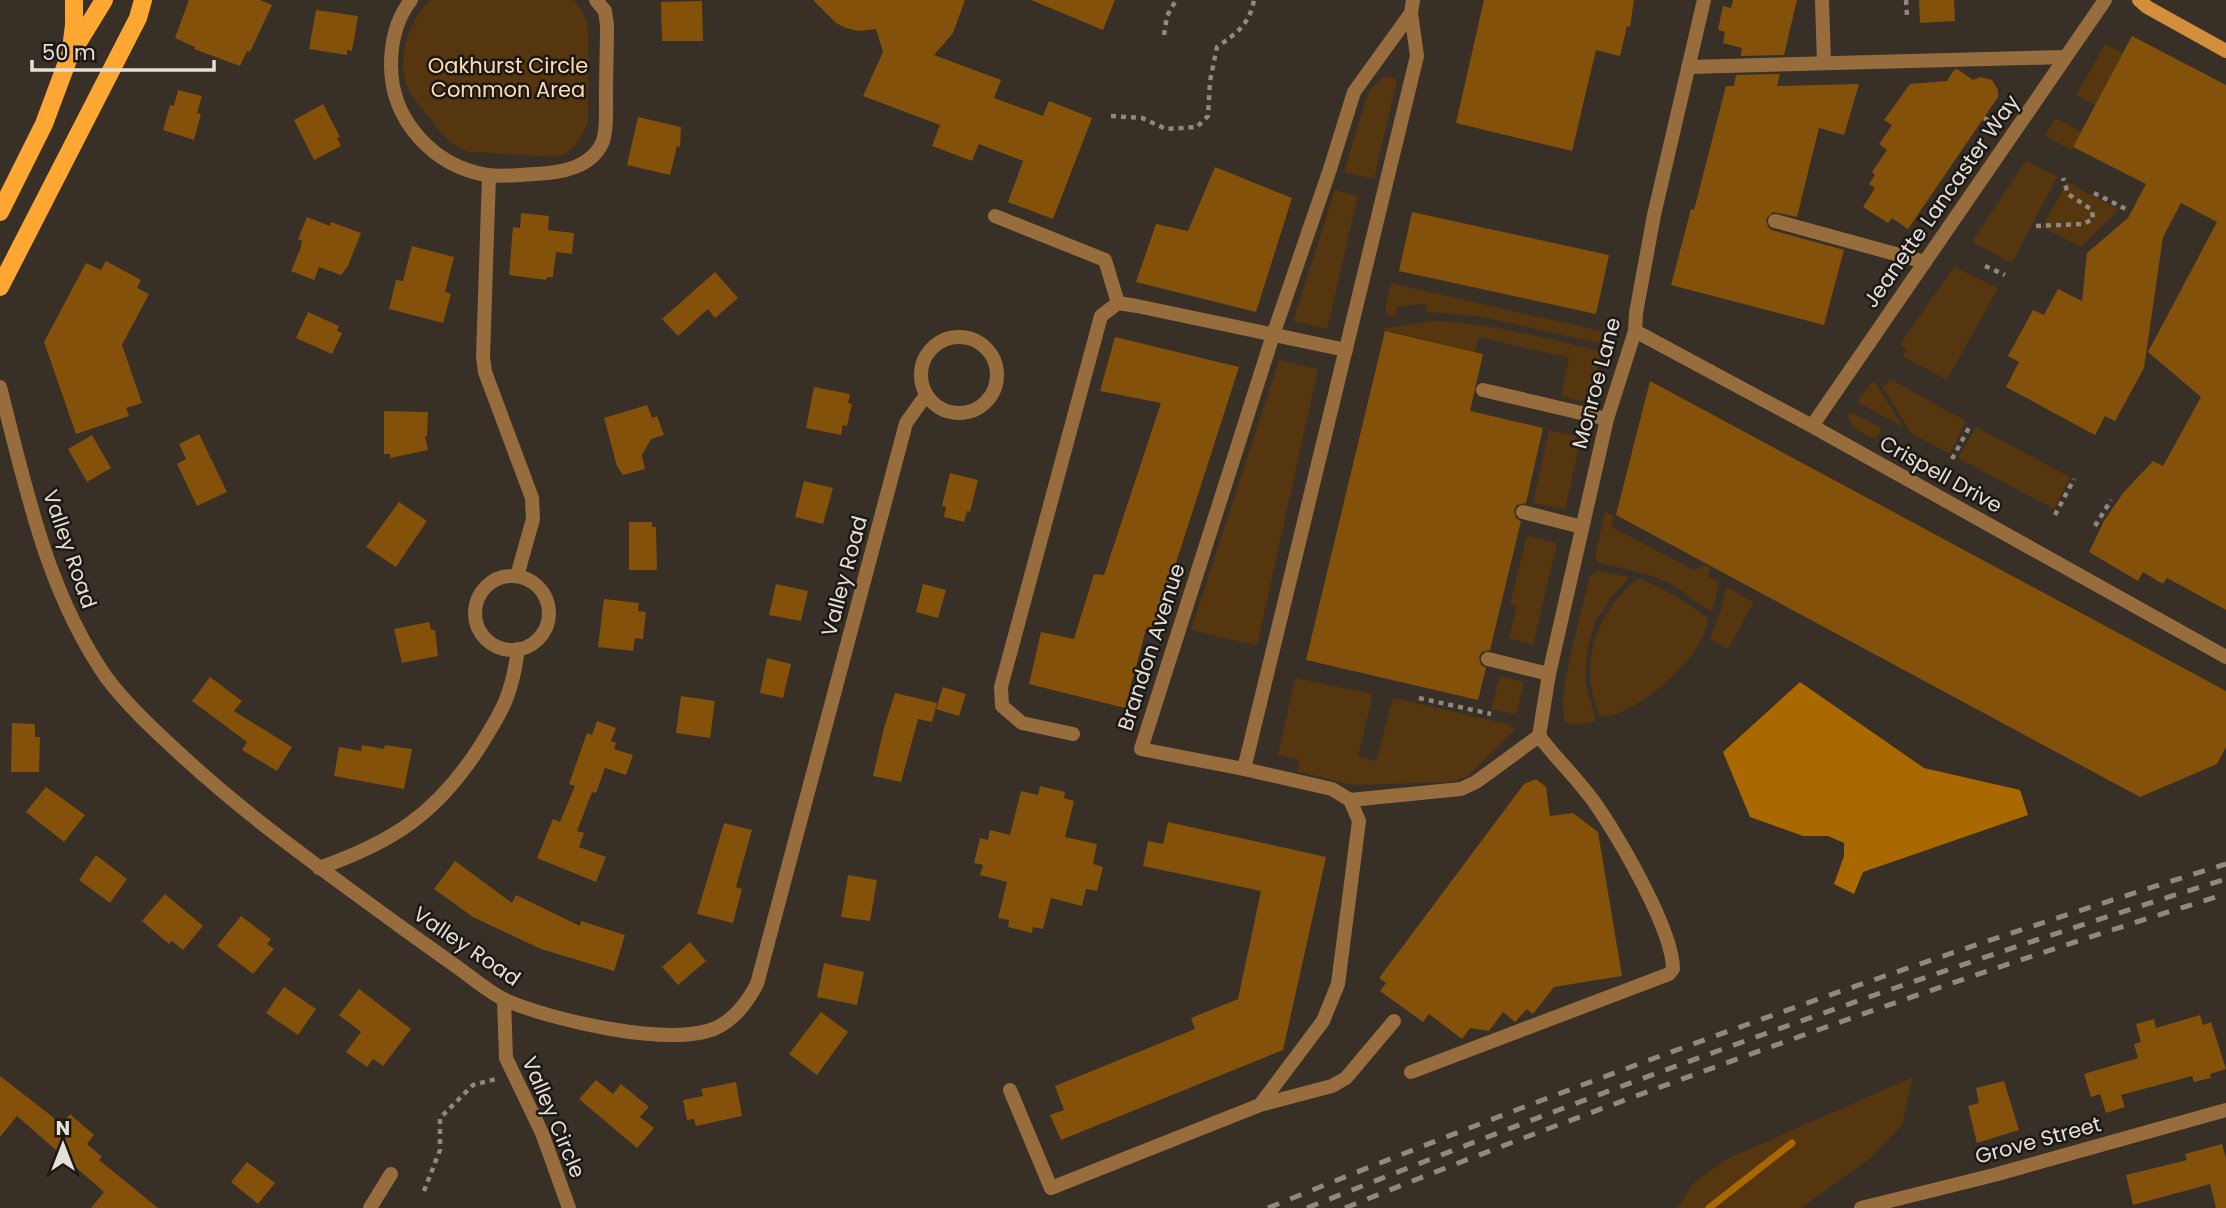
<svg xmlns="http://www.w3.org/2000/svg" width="2226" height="1208" viewBox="0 0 2226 1208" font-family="Poppins,sans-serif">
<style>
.green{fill:#55360f}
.water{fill:#a96800}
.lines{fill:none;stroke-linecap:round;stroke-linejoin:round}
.stream{stroke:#a96800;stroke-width:7}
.building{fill:#83510a}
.path{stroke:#8f8780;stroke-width:4.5;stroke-dasharray:5 5;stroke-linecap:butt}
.lane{stroke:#986d3d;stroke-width:14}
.street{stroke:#986d3d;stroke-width:14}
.secondary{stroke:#d28e3b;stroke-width:14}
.primary{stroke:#fea733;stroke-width:18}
.rail{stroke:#908881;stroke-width:5;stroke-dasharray:12 12;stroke-linecap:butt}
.labels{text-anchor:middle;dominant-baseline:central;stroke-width:5;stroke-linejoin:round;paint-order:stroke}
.park-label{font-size:21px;fill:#ffdbb6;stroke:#1c1814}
.street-label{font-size:21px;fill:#e5dfd9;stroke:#1c1814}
</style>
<rect width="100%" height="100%" fill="#382f26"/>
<path class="green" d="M 431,0 L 573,0 C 582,8 586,17 588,29 L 588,122 C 581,138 574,151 557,157 L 470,152 C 450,145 441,134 429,117 C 423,109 414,100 409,91 C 395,63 408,19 431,0 Z
M 2105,44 L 2123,53 L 2096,105 L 2076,95 Z
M 1384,76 L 1397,79 L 1374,179 L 1344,172 L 1368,93 Z
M 2055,118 L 2081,132 L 2071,150 L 2045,136 Z
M 2026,161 L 2057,177 L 2012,263 L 1972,242 Z
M 2067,182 L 2119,210 L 2081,247 L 2042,227 Z
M 1335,190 L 1358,196 L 1327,329 L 1293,321 Z
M 1954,267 L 1998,288 L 1947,380 L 1902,356 L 1907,350 L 1900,344 Z
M 1391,283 L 1609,333 L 1606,345 L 1482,317 L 1427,312 L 1425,304 L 1396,307 L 1396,316 L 1388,315 L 1385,309 Z
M 1434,321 C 1491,323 1546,338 1602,352 L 1589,403 L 1561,396 L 1569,358 L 1479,337 L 1475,352 L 1380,329 Z
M 1279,360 L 1318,369 L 1257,646 L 1191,630 Z
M 1890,379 L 1966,421 L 1950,454 L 1911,433 L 1881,384 L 1885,386 Z
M 1874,382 L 1876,384 L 1903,427 L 1859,403 L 1858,400 L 1870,384 Z
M 1852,413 L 1882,428 L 1876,439 C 1864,433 1850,429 1848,415 Z
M 1976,427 L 2070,477 L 2054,509 L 1958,458 Z
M 1549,430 L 1581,437 L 1565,509 L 1533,503 Z
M 1605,512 L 1614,516 L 1612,527 L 1693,570 L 1705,566 L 1711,569 L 1707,576 L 1719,583 L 1712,611 C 1697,606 1684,590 1669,583 C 1646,572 1622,569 1598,562 L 1595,556 Z
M 1527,536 L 1557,543 L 1533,645 L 1509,638 L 1517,606 L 1510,604 Z
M 1599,571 L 1629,577 L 1611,598 L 1595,623 L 1587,651 L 1585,681 L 1596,721 L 1576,725 L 1565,722 C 1556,694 1583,608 1590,576 Z
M 1640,579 C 1665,589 1686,601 1707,618 C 1709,654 1635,717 1601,717 C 1581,677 1590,629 1620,596 C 1626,589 1632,581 1640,579 Z
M 1726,587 L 1754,602 L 1728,649 L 1710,639 L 1722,607 Z
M 1500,676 L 1524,682 L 1517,712 L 1513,714 L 1491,709 Z
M 1295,678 L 1373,694 L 1358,756 L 1376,761 L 1393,698 L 1508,724 L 1515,730 L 1467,777 L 1449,782 L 1352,785 L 1297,771 L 1299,760 L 1278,755 Z
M 1913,1077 L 1902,1125 L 1872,1157 L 1801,1208 L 1677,1208 L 1695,1182 L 1727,1159 Z"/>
<path class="water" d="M 1800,682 L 1924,768 L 2020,790 L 2028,815 L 1863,872 L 1854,894 L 1834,884 L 1844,856 L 1844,843 L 1828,836 L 1803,836 L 1750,817 L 1723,752 Z"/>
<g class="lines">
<path class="stream" d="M 1709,1208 L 1792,1143"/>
</g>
<path class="building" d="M 189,0 L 260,0 L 272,5 L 250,52 L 247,51 L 240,66 L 194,49 L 195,47 L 175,38 Z
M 813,0 L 965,0 L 953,33 L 934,55 L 1001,80 L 994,98 L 1043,116 L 1049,101 L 1092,118 L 1053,219 L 1008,202 L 1023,161 L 979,144 L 972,161 L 932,146 L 940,125 L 863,96 L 883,52 L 876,29 L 858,31 L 846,28 L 836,23 Z
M 1031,0 L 1115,0 L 1103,30 Z
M 1484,0 L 1634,0 L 1630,27 L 1627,26 L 1620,56 L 1596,50 L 1572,151 L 1456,123 Z
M 1733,0 L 1797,0 L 1784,55 L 1741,56 L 1742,48 L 1723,43 L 1725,32 L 1718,30 L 1723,6 L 1731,8 Z
M 1919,0 L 1954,0 L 1955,21 L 1920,23 Z
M 702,1 L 703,41 L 662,41 L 661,2 Z
M 316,10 L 358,16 L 352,51 L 347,50 L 347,55 L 309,49 Z
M 2132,36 L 2226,85 L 2226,610 L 2167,578 L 2163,584 L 2143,572 L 2138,581 L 2089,552 L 2104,521 L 2123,493 L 2153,461 L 2163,466 L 2201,397 L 2148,352 L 2217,222 L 2181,203 L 2163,237 L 2144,368 L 2115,421 L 2105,416 L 2095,435 L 2006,387 L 2019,362 L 2008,356 L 2033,310 L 2044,315 L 2058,289 L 2082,301 L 2087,253 L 2128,218 L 2146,184 L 2073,147 Z
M 1957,69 L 1973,80 L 1980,77 L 1992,80 L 1998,90 L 1998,97 L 1908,229 L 1892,218 L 1888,223 L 1863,207 L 1875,188 L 1869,184 L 1875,175 L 1872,172 L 1887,150 L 1879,144 L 1892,125 L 1884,120 L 1910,84 L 1947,81 L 1954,70 Z
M 1780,74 L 1777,86 L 1859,84 L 1844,135 L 1819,128 L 1797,217 L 1773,212 L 1766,219 L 1768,227 L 1772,230 L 1844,250 L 1824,325 L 1671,285 L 1691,209 L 1694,210 L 1726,86 L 1734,86 L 1736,75 Z
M 178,90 L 202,96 L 197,113 L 201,114 L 194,140 L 163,130 L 170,105 L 174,106 Z
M 323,104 L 340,137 L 337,138 L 341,146 L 314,160 L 294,120 Z
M 638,117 L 681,127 L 680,147 L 677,146 L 670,175 L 627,165 Z
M 1215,167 L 1292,198 L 1256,312 L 1136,282 L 1156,224 L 1188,231 Z
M 1412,212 L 1609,255 L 1596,314 L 1399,271 Z
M 521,213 L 549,216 L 548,230 L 574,233 L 572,254 L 556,252 L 553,277 L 547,277 L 546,280 L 509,275 L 513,227 L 520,228 Z
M 307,217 L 330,226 L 331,222 L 361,233 L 348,266 L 341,275 L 319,267 L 314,280 L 291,271 L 301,247 L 302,241 L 298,239 Z
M 412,246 L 454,257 L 445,292 L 451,294 L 443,323 L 389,309 L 396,280 L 403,281 Z
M 106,261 L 141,280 L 137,288 L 149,294 L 122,345 L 142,403 L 126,408 L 129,416 L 76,434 L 44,342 L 86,263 L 101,270 Z
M 715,272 L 738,298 L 715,318 L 708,309 L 678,336 L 662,319 Z
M 308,312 L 339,326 L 337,331 L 342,333 L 332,354 L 296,338 Z
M 1385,331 L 1483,354 L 1470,411 L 1543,428 L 1526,503 L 1517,505 L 1514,510 L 1516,518 L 1521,521 L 1490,650 L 1482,652 L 1479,657 L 1481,665 L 1486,668 L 1478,700 L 1306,660 Z
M 1115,337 L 1239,367 L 1155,628 L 1146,629 L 1125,708 L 1029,684 L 1041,632 L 1074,639 L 1094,574 L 1104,575 L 1161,403 L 1100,391 Z
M 1650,381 L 2226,691 L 2226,747 L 2217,764 L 2140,797 L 1616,515 Z
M 814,387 L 850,394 L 848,403 L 852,404 L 847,426 L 843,425 L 841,435 L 806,428 Z
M 647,405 L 652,418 L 657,416 L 664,435 L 651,439 L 642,455 L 645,469 L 623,475 L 617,466 L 604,418 Z
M 384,411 L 428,412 L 427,436 L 425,436 L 428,450 L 390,458 L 390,454 L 384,454 Z
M 199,434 L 227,492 L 197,506 L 177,464 L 186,459 L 179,444 Z
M 92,435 L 111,468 L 87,482 L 68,449 Z
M 950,473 L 978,480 L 970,512 L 967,511 L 964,522 L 944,517 L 946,507 L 942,506 Z
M 804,481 L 833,488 L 823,524 L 795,517 Z
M 399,502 L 427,521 L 396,567 L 366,547 Z
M 629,522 L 652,522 L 652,527 L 656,527 L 657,570 L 629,570 Z
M 776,584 L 808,591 L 801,621 L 769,615 Z
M 923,584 L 946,590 L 938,618 L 916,612 Z
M 604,599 L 639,603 L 638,611 L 646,612 L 643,639 L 635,638 L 633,651 L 598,647 Z
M 429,622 L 431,630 L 435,630 L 438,656 L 402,663 L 394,629 Z
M 767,658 L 791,664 L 783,698 L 760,693 Z
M 210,677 L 242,701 L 234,711 L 292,747 L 277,771 L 242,750 L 247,742 L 192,701 Z
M 943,687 L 966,694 L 959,716 L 936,709 Z
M 895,693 L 937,703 L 932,722 L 918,719 L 901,782 L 873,776 L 884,728 Z
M 681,696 L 715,701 L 710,738 L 676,733 Z
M 597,721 L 616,728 L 611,741 L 616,743 L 614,749 L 633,755 L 626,775 L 605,768 L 596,793 L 592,792 L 577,831 L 584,833 L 579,847 L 606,857 L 596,882 L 537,858 L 553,819 L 560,822 L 575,786 L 569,784 L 587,733 L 592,735 Z
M 12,723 L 35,724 L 35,737 L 40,737 L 39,772 L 11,772 Z
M 362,745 L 384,749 L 385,745 L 412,749 L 404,789 L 334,776 L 339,747 L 361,751 Z
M 1536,779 L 1546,787 L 1550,816 L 1573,813 L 1598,832 L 1622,976 L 1554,987 L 1533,1014 L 1527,1009 L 1515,1022 L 1503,1012 L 1489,1031 L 1470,1028 L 1462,1039 L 1429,1014 L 1423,1022 L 1380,991 L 1386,983 L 1379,978 L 1524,784 Z
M 1040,786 L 1065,792 L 1064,798 L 1074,801 L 1065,837 L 1097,844 L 1093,864 L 1103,867 L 1097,891 L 1086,889 L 1082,906 L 1051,898 L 1043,929 L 1033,927 L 1032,933 L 1008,927 L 1009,920 L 998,918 L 1007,882 L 980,875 L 983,865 L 974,863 L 980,838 L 988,840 L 990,830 L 1010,835 L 1021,791 L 1038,795 Z
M 46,787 L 85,815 L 64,842 L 26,812 Z
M 1168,822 L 1326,857 L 1283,1050 L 1061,1140 L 1050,1115 L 1064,1110 L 1055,1086 L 1195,1029 L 1191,1018 L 1238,999 L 1261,891 L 1143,866 L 1148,841 L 1163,844 Z
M 724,823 L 752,830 L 736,887 L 742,889 L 733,923 L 697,914 Z
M 96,855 L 127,879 L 110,903 L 79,880 Z
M 455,861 L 512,903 L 516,895 L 580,926 L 581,921 L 625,935 L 614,971 L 541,949 L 473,917 L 434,889 Z
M 848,875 L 877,880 L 870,921 L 841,917 Z
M 165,894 L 203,926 L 183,950 L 172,941 L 169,944 L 142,921 Z
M 241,916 L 271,939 L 267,944 L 274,949 L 253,974 L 217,946 Z
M 690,942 L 706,961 L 678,985 L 662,967 Z
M 824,963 L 864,972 L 857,1005 L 817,997 Z
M 284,987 L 316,1009 L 298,1035 L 266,1013 Z
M 359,989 L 411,1029 L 383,1066 L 373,1059 L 367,1067 L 346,1052 L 361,1032 L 339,1015 Z
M 821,1012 L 848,1032 L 817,1075 L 789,1054 Z
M 2200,1015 L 2203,1025 L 2211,1022 L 2226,1069 L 2210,1074 L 2211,1078 L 2194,1082 L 2192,1076 L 2121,1095 L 2125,1107 L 2106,1113 L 2100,1094 L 2091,1097 L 2084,1074 L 2138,1058 L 2134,1044 L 2141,1042 L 2136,1024 L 2154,1019 L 2156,1028 Z
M 0,1076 L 62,1124 L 70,1114 L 94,1135 L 87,1144 L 102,1157 L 99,1160 L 158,1208 L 91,1208 L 104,1192 L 17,1116 L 0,1137 Z
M 596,1080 L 613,1094 L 621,1084 L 649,1107 L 640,1117 L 654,1128 L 637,1148 L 579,1099 Z
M 2004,1081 L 2019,1130 L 1977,1143 L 1968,1106 L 1979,1103 L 1976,1088 Z
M 736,1082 L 742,1116 L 696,1126 L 694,1119 L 687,1120 L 683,1100 L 703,1096 L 701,1089 Z
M 2222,1144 L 2226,1158 L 2226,1208 L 2216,1208 L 2210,1184 L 2133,1205 L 2126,1175 L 2187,1160 L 2185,1154 Z
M 247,1162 L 275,1183 L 258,1204 L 231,1182 Z"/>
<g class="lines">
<path class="path" d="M 1906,0 L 1907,16
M 1164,35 L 1167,16 L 1176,0
M 1111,116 L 1142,118 L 1166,129 L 1197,127 L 1208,116 L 1210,81 L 1217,47 C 1237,33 1249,25 1254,0
M 1984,118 L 1996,125
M 2094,193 L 2128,210
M 2036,226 L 2083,224 L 2093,219 L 2092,210 L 2068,194 L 2063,178
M 1985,266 L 2005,275
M 1952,459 L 1971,424
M 2055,515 L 2074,479
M 2095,526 L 2111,500
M 1419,698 L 1491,714
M 424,1191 L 440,1150 L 440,1118 L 473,1085 L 496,1079"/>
<path class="lane" d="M 1822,0 L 1824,63
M 1688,67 L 2065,57
M 995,216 L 1105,260 L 1118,303
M 1775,221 L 1925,262
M 1483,390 L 1607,419
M 1523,512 L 1582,527
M 1488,659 L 1549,674
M 1073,734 L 1022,723 L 1002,706 L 1001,687 L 1101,316 L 1118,303 L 1137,306 L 1346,350
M 1350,800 L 1461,789 L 1476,782 L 1539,736 C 1557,760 1580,781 1597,806 C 1620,840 1673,930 1673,969 L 1669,974 L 1411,1072
M 1010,1090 L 1051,1188 L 1260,1105 L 1323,1021 L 1338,984 L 1359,821 L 1350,800 L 1332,789 L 1244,769
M 1260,1105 L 1332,1086 L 1346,1078 L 1394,1021
M 370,1208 L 391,1174"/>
<path class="street" d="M 411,0 C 397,18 391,42 391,65 C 391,120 433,166 487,175 C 503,177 520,175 535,174 C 560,173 592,168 603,141 C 607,129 606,112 606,99 C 606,74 607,49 607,25 L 605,11 L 596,0
M 1411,13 L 1354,92 L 1330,169 L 1273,335 L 1141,749 L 1244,769 L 1417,56 L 1411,13 L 1413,0
M 489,175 L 483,357 L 485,372 L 532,498 L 533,519 L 517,576
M 1635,331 L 1812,426 L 2226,657
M921 375a38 38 0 1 1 76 0a38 38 0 1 1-76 0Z
M 0,387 C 26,488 46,590 106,677 C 127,705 153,729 179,753 C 248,817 324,871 401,927 C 422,942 443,957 464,972 C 477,982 491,993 505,1000 C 551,1020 670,1048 716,1028 C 735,1019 747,1003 757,984 L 906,423 L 926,395
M 1812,426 L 2105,0
M475 613a37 37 0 1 1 74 0a37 37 0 1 1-74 0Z
M 1539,736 L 1549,674 L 1607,419 L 1635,331 L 1636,313 L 1654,215 L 1704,0
M 319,868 C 393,842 436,814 479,748 C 503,710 512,695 518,649
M 504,999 L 506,1058 L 542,1133 L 569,1208
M 1861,1208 L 1994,1175 L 2226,1110"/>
<path class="secondary" d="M 2139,0 L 2147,7 L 2226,51"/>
<path class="primary" d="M 71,49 L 74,25 L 74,0
M 0,212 L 44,124 L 69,57 L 104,0
M 0,287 L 138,18 L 143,0"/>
<path class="rail" d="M 1268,1208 C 1582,1080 1902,965 2226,864
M 1307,1208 C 1609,1087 1915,976 2226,879
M 1345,1208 C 1461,1161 1578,1117 1696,1074 C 1871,1010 2047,949 2226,894"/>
</g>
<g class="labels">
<g class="park-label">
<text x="508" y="65">Oakhurst Circle<tspan x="508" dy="24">Common Area</tspan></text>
</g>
<g class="street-label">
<text transform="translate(1941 201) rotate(-55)">Jeanette Lancaster Way</text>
<text transform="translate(1596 383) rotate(-75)">Monroe Lane</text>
<text transform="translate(1941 474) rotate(29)">Crispell Drive</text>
<text transform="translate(70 549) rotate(71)">Valley Road</text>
<text transform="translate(844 576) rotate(-75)">Valley Road</text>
<text transform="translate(1151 647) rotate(-72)">Brandon Avenue</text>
<text transform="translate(467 946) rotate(34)">Valley Road</text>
<text transform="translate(554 1117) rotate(67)">Valley Circle</text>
<text transform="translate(2038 1140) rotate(-15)">Grove Street</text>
</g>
</g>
<g transform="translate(63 1145)" stroke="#1c1814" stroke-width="5" paint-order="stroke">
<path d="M0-5L12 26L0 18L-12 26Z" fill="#e5dfd9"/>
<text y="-10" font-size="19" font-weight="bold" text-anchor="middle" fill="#e5dfd9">N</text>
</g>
<path d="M32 60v10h182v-10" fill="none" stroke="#e5dfd9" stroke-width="3.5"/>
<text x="42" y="60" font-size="21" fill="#e5dfd9" stroke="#1c1814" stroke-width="5" paint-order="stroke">50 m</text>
</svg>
